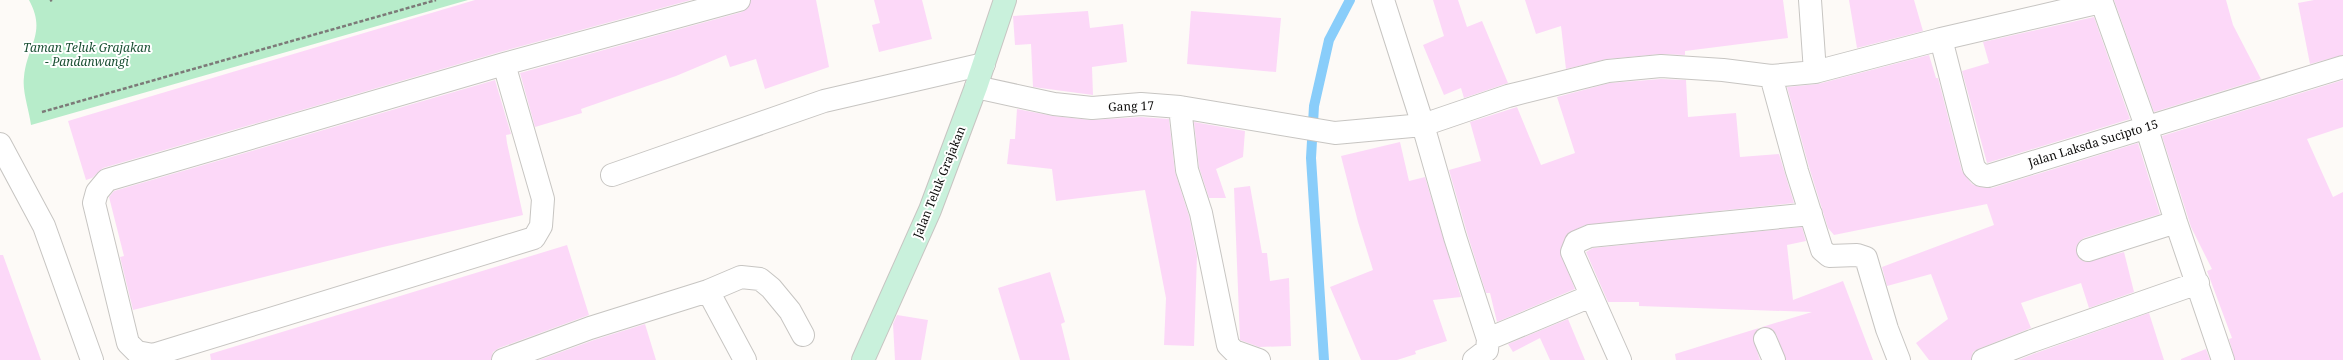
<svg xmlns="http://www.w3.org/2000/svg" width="2343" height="360" viewBox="0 0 2343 360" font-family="'Noto Serif',serif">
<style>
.green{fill:#b7ecca}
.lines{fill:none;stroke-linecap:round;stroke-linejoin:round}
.stream{stroke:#89cdfa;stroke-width:10}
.building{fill:#fcd8f8}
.street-casing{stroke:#c7c5c2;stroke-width:24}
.secondary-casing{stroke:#c7c5c2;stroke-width:24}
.path{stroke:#7c7a78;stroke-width:2.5;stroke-dasharray:4 2;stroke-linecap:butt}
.street{stroke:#fff;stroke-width:22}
.secondary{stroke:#c9f1dc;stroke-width:22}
.labels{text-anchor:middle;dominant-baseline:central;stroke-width:4;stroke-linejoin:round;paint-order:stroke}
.park-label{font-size:12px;font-style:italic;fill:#1b5034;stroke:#fff}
.street-label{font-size:12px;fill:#0d0c0b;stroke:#fff}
</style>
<rect width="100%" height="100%" fill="#fdfaf7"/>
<path class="green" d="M 29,0 L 468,0 L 31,125 C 29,110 22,91 24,77 C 27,45 47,33 29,0 Z"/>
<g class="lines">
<path class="stream" d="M 1324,360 L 1311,158 L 1314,106 L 1329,40 L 1350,0"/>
</g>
<path class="building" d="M 475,0 L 691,0 L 500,52 L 103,168 L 92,178 L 86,180 L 68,121 Z
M 751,0 L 816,0 L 829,67 L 765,89 L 756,59 L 730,67 L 726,55 L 676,76 L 581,109 L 582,113 L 535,127 L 520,73 L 742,12 L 748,8 Z
M 874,0 L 922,0 L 932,39 L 879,52 L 872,25 L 880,23 Z
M 1433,0 L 1458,0 L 1467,27 L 1482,21 L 1508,83 L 1464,98 L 1461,88 L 1444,95 L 1423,45 L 1444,36 Z
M 1525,0 L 1783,0 L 1788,38 L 1685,51 L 1685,55 L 1660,54 L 1607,59 L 1566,69 L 1561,26 L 1536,34 Z
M 1849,0 L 1914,0 L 1923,31 L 1857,48 Z
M 2114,0 L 2226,0 L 2233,25 L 2261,79 L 2154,112 Z
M 2314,0 L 2343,0 L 2343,55 L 2310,64 L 2298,3 Z
M 1088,11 L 1090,28 L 1123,24 L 1127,62 L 1092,67 L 1093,95 L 1033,87 L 1031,44 L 1015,45 L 1013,16 Z
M 1191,11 L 1281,18 L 1276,72 L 1187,64 Z
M 2094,17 L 2130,119 L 1987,163 L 1962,71 L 1989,63 L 1983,42 Z
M 1929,55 L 1936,78 L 1938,78 L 1962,171 L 1972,184 L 1979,187 L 1992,188 L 2138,143 L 2160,214 L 2084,238 L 2079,242 L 2076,248 L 2079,259 L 2086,262 L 2124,252 L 2134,292 L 2089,308 L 2081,283 L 2021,303 L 2031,328 L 1978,349 L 1973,352 L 1971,360 L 1929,360 L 1916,343 L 1948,319 L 1931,274 L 1887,286 L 1882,267 L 1994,225 L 1987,204 L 1834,235 L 1828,228 L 1809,167 L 1787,87 L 1818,84 Z
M 1661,79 L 1686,80 L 1688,117 L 1736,113 L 1740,157 L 1779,154 L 1794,203 L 1585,225 L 1567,234 L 1560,252 L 1575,289 L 1497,322 L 1490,293 L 1486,293 L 1467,233 L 1449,170 L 1481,161 L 1470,122 L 1517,107 L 1541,165 L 1575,153 L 1557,97 L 1610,83 Z
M 495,80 L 511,134 L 506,135 L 507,143 L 523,215 L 383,247 L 133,310 L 120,257 L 124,256 L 109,197 L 114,191 Z
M 2343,80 L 2343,127 L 2307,139 L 2333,197 L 2343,192 L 2343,360 L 2235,360 L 2229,339 L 2232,338 L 2207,271 L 2212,269 L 2191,227 L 2162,136 Z
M 1017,109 L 1053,116 L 1091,120 L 1141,117 L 1169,119 L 1175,172 L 1189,216 L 1197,256 L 1194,346 L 1164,345 L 1166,298 L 1145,190 L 1056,201 L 1052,169 L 1007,164 L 1010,139 L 1015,139 Z
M 1194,122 L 1245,131 L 1243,157 L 1216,169 L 1226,198 L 1209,198 L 1199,167 Z
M 1400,142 L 1409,181 L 1425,177 L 1461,297 L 1433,300 L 1447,341 L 1415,351 L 1416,354 L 1397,360 L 1361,360 L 1330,287 L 1373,270 L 1358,222 L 1341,156 Z
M 1250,186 L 1262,253 L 1267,253 L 1270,281 L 1289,278 L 1291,346 L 1259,347 L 1240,340 L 1234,188 Z
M 1802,227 L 1806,241 L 1787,245 L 1793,300 L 1843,281 L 1873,360 L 1786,360 L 1776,334 L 1772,329 L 1762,327 L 1812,312 L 1639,306 L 1639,302 L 1608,302 L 1586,252 L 1593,248 Z
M 567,245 L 589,315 L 499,348 L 493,352 L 491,360 L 211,360 L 210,354 Z
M 0,255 L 3,255 L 41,360 L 0,360 Z
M 1050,272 L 1065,322 L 1061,324 L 1070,360 L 1020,360 L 998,288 Z
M 2149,313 L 2164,360 L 2018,360 L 2036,353 Z
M 897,315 L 928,320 L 921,360 L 895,360 L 893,324 Z
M 1568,319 L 1585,360 L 1550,360 L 1540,338 L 1513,352 L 1508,344 Z
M 645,324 L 656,360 L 539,360 L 594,340 Z
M 1759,328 L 1753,338 L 1760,360 L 1676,360 L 1675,354 Z
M 2206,349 L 2210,360 L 2181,360 L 2181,359 Z"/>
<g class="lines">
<g class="street-casing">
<path id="street" d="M 1383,0 L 1423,125 L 1455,237 L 1488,339 L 1487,350 L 1474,360
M 1810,0 L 1815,72
M 2101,0 L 2146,126 L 2176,222 L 2223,360
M 1941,39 L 1974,168 L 1981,175 L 1988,176 L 2343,67
M 504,64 L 543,199 L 541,226 L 534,238 L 153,355 L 137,352 L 128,343 L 94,203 L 97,192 L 107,180 L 504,64 L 739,0
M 1771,76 L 1797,171 L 1822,250 L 1829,256 L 1857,255 L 1866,258 L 1887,329 L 1899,360
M 976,87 L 1054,104 L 1092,108 L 1141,104 L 1180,107 L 1335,133 L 1423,125 L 1508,96 L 1608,71 L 1661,66 L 1723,70 L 1771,76 L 1815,72 L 1941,39 L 2101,2
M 1180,107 L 1187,170 L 1201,213 L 1228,345 L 1234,351 L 1259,360
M 0,144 L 44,226 L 92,360
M 612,175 L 824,101 L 984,64
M 2088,250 L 2176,222
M 708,291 L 745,360
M 1488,339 L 1591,296
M 1765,339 L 1774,360
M 503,360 L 590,328 L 708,291 L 741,277 L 760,279 L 771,288 L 790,311 L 803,335
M 1620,360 L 1572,252 L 1576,242 L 1590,236 L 1811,214
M 1983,360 L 2032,341 L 2198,283"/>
</g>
<g class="secondary-casing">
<path id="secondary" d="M 863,360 L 930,210 L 976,87 L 1005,0"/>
</g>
<path class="path" d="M 50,1 L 52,0
M 42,112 L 436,0"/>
<use href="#street" class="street"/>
<use href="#secondary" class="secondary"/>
</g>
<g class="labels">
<g class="park-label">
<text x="87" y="47">Taman Teluk Grajakan<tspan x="87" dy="14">- Pandanwangi</tspan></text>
</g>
<g class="street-label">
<text transform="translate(1131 106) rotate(-2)">Gang 17</text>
<text transform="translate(2093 143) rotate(-17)">Jalan Laksda Sucipto 15</text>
<text transform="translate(939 182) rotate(-68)">Jalan Teluk Grajakan</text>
</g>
</g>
</svg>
